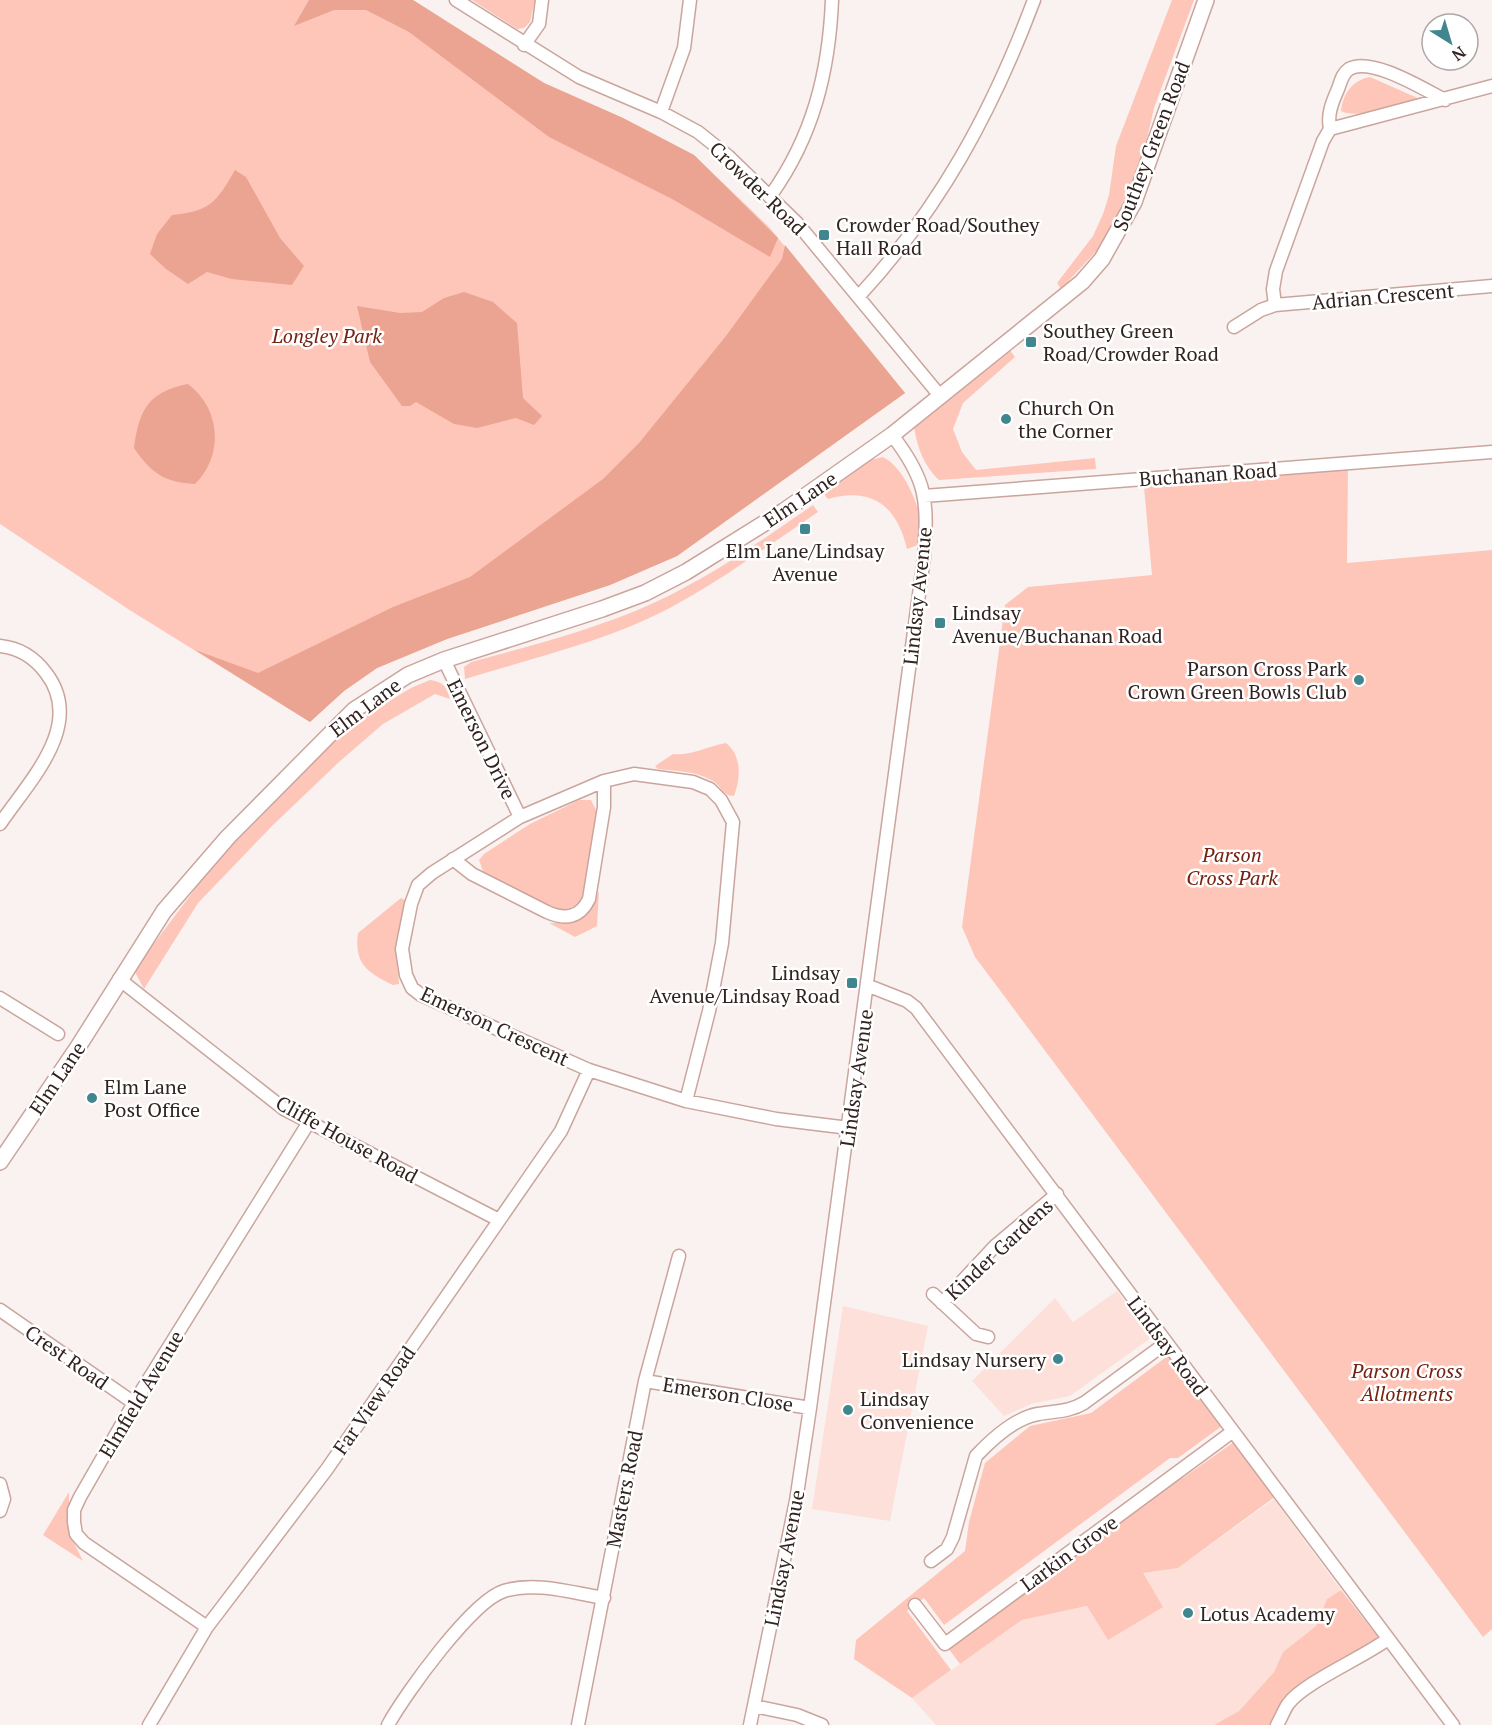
<svg xmlns="http://www.w3.org/2000/svg" width="1492" height="1725" viewBox="0 0 1492 1725" font-family="'PT Serif',serif">
<style>
.built{fill:#fde0d9}
.green{fill:#fec6b9}
.forest{fill:#eba392}
.lines{fill:none;stroke-linecap:round;stroke-linejoin:round}
.minor-casing{stroke:#caa59d;stroke-width:15}
.tertiary-casing{stroke:#caa59d;stroke-width:18}
.minor{stroke:#fff;stroke-width:12}
.tertiary{stroke:#fff;stroke-width:15}
.poi-dot{fill:#3f868e;stroke:#fff;stroke-width:2}
.labels{text-anchor:middle;dominant-baseline:central;stroke-width:5;stroke-linejoin:round;paint-order:stroke}
.street-label{font-size:20px;fill:#312320;stroke:#fff}
.poi-label{font-size:20px;fill:#312320;stroke:#fff;text-anchor:start}
.park-label{font-size:20px;font-style:italic;fill:#762211;stroke:#fff}
</style>
<rect width="100%" height="100%" fill="#faf2f0"/>
<path class="built" d="M 1117,1291 L 1152,1337 L 1070,1396 L 1031,1404 L 1004,1416 L 972,1381 L 1055,1298 L 1073,1322 Z
M 843,1306 L 928,1326 L 890,1521 L 812,1509 Z
M 1274,1499 L 1341,1590 L 1327,1599 L 1316,1626 L 1283,1652 L 1274,1672 L 1239,1711 L 1214,1725 L 936,1725 L 912,1698 L 1022,1620 L 1088,1606 L 1143,1573 L 1178,1568 Z"/>
<path class="green" d="M 0,0 L 413,0 L 544,83 L 623,118 L 694,155 L 769,227 L 905,393 L 677,556 L 610,585 L 447,639 L 377,668 L 344,691 L 310,722 L 128,609 L 0,524 Z
M 472,0 L 535,0 L 530,22 L 524,28 L 517,29 Z
M 1172,0 L 1194,0 L 1154,108 L 1142,161 L 1130,191 L 1102,245 L 1061,289 L 1057,283 L 1093,236 L 1103,214 L 1109,195 L 1116,146 Z
M 1370,77 L 1422,100 C 1403,104 1357,120 1341,111 C 1343,93 1353,80 1370,77 Z
M 1006,345 L 1015,357 L 963,403 L 953,429 L 962,452 L 976,470 L 1095,458 L 1096,469 L 939,480 C 922,464 915,441 913,418 Z
M 883,457 C 907,469 925,517 923,543 L 907,549 C 897,505 871,487 828,499 L 824,494 L 870,460 Z
M 1348,470 L 1347,563 L 1492,550 L 1492,1629 L 1483,1637 L 975,957 L 962,927 L 1005,605 L 1028,587 L 1152,575 L 1144,487 Z
M 813,505 L 818,512 C 769,545 721,581 668,609 C 604,642 533,658 465,679 L 464,667 L 471,662 C 541,643 613,625 678,591 C 725,567 769,535 813,505 Z
M 430,680 C 443,682 447,686 450,699 L 435,694 L 383,724 L 339,762 L 273,825 L 198,903 L 144,989 L 135,972 L 140,962 L 217,860 L 331,744 L 374,710 L 411,688 Z
M 726,743 C 742,756 741,778 734,796 C 721,796 721,784 711,780 C 695,771 676,771 658,769 L 655,766 L 673,754 C 691,756 708,746 726,743 Z
M 579,800 L 591,800 L 597,812 L 584,893 C 578,907 568,912 554,908 L 484,874 L 479,860 L 484,854 L 530,824 Z
M 599,891 L 597,926 L 575,937 L 549,923 C 579,924 587,918 599,891 Z
M 401,898 L 407,901 L 396,949 L 399,984 L 393,985 C 367,972 354,964 358,933 Z
M 1173,1352 L 1226,1423 L 1178,1458 L 1170,1458 L 944,1625 L 924,1598 L 907,1611 L 951,1670 L 912,1698 L 854,1659 L 856,1640 L 965,1551 L 969,1522 L 985,1463 L 1030,1426 L 1091,1413 Z
M 1238,1439 L 1280,1493 L 1178,1568 L 1143,1573 L 1163,1607 L 1108,1640 L 1087,1606 L 1022,1620 L 960,1664 L 945,1644 L 1178,1472 L 1183,1478 Z
M 69,1492 L 69,1533 L 83,1561 L 43,1535 Z
M 1341,1590 L 1378,1637 L 1359,1652 L 1297,1687 L 1269,1725 L 1214,1725 L 1239,1711 L 1274,1672 L 1283,1652 L 1316,1626 L 1327,1599 Z"/>
<path class="forest" d="M 309,0 L 413,0 L 544,83 L 623,118 L 694,155 L 778,238 L 770,257 L 674,200 L 549,137 L 409,32 L 366,10 L 334,10 L 294,26 Z
M 235,170 L 246,177 L 280,238 L 304,266 L 292,285 L 232,279 L 207,272 L 188,284 L 166,269 L 150,254 L 157,234 L 172,215 C 210,211 216,203 235,170 Z
M 785,245 L 905,393 L 677,556 L 610,585 L 447,639 L 377,668 L 344,691 L 310,722 L 195,650 L 258,673 L 393,607 L 470,577 L 603,479 L 639,443 L 726,336 L 782,259 Z
M 464,292 L 493,302 L 517,323 L 523,398 L 542,416 L 534,425 L 516,418 L 477,428 L 454,424 L 416,402 L 410,406 L 402,406 L 370,362 L 357,306 L 400,313 L 422,312 L 444,298 Z
M 188,384 C 221,409 224,455 195,484 C 164,482 152,474 134,448 C 139,410 148,392 188,384 Z"/>
<g class="lines">
<g class="minor-casing">
<path id="minor" d="M 456,0 L 579,77 L 661,112 L 698,132 L 728,156 L 797,223 L 941,397
M 524,45 L 539,24 L 542,0
M 661,112 L 684,48 L 690,0
M 1330,129 C 1327,114 1332,103 1338,89 C 1341,81 1342,74 1349,69 C 1371,56 1425,90 1445,100
M 771,195 C 813,136 829,72 832,0
M 859,296 C 940,208 992,112 1034,0
M 1275,305 L 1273,289 L 1276,271 L 1323,141 L 1330,129 L 1492,86
M 1234,327 L 1261,310 L 1275,305 L 1492,286
M 924,496 L 1492,452
M 0,646 C 20,648 34,657 46,673 C 86,725 29,781 0,824
M 444,660 L 520,817
M 453,859 L 472,874 L 547,912 C 565,920 580,918 589,899 L 604,807 L 604,781
M 119,979 L 284,1109 L 499,1220
M 869,986 L 907,1001 L 916,1008 L 1453,1725
M 0,998 L 58,1034
M 686,1101 L 709,1011 L 722,943 L 733,822 L 721,800 L 710,789 L 693,782 L 634,774 L 604,781 L 520,817 L 432,873 L 418,885 L 411,904 L 402,949 L 406,975 L 412,988 L 421,995 L 589,1070 L 686,1101 L 776,1119 L 849,1128
M 933,1294 L 976,1334 L 988,1337
M 942,1303 L 995,1246 L 1057,1194
M 0,1310 L 134,1403
M 645,1381 L 810,1408
M 0,1484 L 4,1499 L 0,1511
M 931,1561 L 947,1549 L 953,1537 L 976,1456 C 992,1439 1015,1418 1038,1414 C 1055,1411 1069,1412 1084,1403 L 1166,1343
M 915,1605 L 945,1644 L 1232,1432
M 207,1627 L 84,1543 L 76,1534 L 74,1522 L 74,1510 L 80,1497 L 134,1403 L 309,1122
M 754,1706 L 797,1715 L 822,1725
M 149,1725 L 207,1627 L 327,1469 L 561,1131 L 589,1070
M 388,1725 C 405,1694 472,1601 504,1591 C 535,1581 573,1593 604,1598
M 578,1725 L 645,1381 L 679,1256
M 750,1725 L 796,1501 L 810,1408 L 924,557 C 928,500 927,480 892,435
M 1277,1725 C 1281,1718 1284,1710 1288,1704 C 1303,1683 1364,1657 1388,1639"/>
</g>
<g class="tertiary-casing">
<path id="tertiary" d="M 0,1162 L 78,1047 L 164,911 L 228,837 L 354,710 L 408,675 L 444,660 L 602,609 L 645,593 L 686,572 L 784,511 L 892,435 L 1082,282 L 1102,259 L 1134,202 L 1206,0"/>
</g>
<use href="#minor" class="minor"/>
<use href="#tertiary" class="tertiary"/>
</g>
<g class="poi-dot">
<rect x="818" y="229" width="12" height="12" rx="3"/>
<rect x="1025" y="336" width="12" height="12" rx="3"/>
<circle cx="1006" cy="419" r="6"/>
<rect x="799" y="523" width="12" height="12" rx="3"/>
<rect x="934" y="617" width="12" height="12" rx="3"/>
<circle cx="1359" cy="680" r="6"/>
<rect x="846" y="977" width="12" height="12" rx="3"/>
<circle cx="92" cy="1098" r="6"/>
<circle cx="1058" cy="1359" r="6"/>
<circle cx="848" cy="1410" r="6"/>
<circle cx="1188" cy="1613" r="6"/>
</g>
<g class="labels">
<g class="street-label">
<text transform="translate(1151 146) rotate(-69)">Southey Green Road</text>
<text transform="translate(758 188) rotate(44)">Crowder Road</text>
<text transform="translate(1383 296) rotate(-5)">Adrian Crescent</text>
<text transform="translate(1208 474) rotate(-4)">Buchanan Road</text>
<text transform="translate(800 499) rotate(-34)">Elm Lane</text>
<text transform="translate(917 596) rotate(-84)">Lindsay Avenue</text>
<text transform="translate(365 707) rotate(-37)">Elm Lane</text>
<text transform="translate(482 739) rotate(64)">Emerson Drive</text>
<text transform="translate(495 1026) rotate(25)">Emerson Crescent</text>
<text transform="translate(57 1078) rotate(-56)">Elm Lane</text>
<text transform="translate(856 1078) rotate(-82)">Lindsay Avenue</text>
<text transform="translate(347 1139) rotate(29)">Cliffe House Road</text>
<text transform="translate(999 1249) rotate(-43)">Kinder Gardens</text>
<text transform="translate(1168 1346) rotate(53)">Lindsay Road</text>
<text transform="translate(67 1357) rotate(35)">Crest Road</text>
<text transform="translate(141 1394) rotate(-59)">Elmfield Avenue</text>
<text transform="translate(728 1394) rotate(9)">Emerson Close</text>
<text transform="translate(374 1400) rotate(-55)">Far View Road</text>
<text transform="translate(624 1489) rotate(-79)">Masters Road</text>
<text transform="translate(1069 1553) rotate(-36)">Larkin Grove</text>
<text transform="translate(784 1558) rotate(-79)">Lindsay Avenue</text>
</g>
<g class="poi-label">
<text x="836" y="224">Crowder Road/Southey<tspan x="836" dy="23">Hall Road</tspan></text>
<text x="1043" y="330">Southey Green<tspan x="1043" dy="23">Road/Crowder Road</tspan></text>
<text x="1018" y="407">Church On<tspan x="1018" dy="23">the Corner</tspan></text>
<text x="805" y="550" text-anchor="middle">Elm Lane/Lindsay<tspan x="805" dy="23">Avenue</tspan></text>
<text x="952" y="612">Lindsay<tspan x="952" dy="23">Avenue/Buchanan Road</tspan></text>
<text x="1347" y="668" text-anchor="end">Parson Cross Park<tspan x="1347" dy="23">Crown Green Bowls Club</tspan></text>
<text x="840" y="972" text-anchor="end">Lindsay<tspan x="840" dy="23">Avenue/Lindsay Road</tspan></text>
<text x="104" y="1086">Elm Lane<tspan x="104" dy="23">Post Office</tspan></text>
<text x="1046" y="1359" text-anchor="end">Lindsay Nursery</text>
<text x="860" y="1398">Lindsay<tspan x="860" dy="23">Convenience</tspan></text>
<text x="1200" y="1613">Lotus Academy</text>
</g>
<g class="park-label">
<text x="327" y="335">Longley Park</text>
<text x="1232" y="854">Parson<tspan x="1232" dy="23">Cross Park</tspan></text>
<text x="1407" y="1370">Parson Cross<tspan x="1407" dy="23">Allotments</tspan></text>
</g>
</g>
<g transform="translate(1450 42) rotate(143)"><circle r="28" fill="#ffffff" stroke="#ada7a6" stroke-width="1.5"/>
<path d="M0-4.5L10 22L0 15L-10 22Z" fill="#3f868e"/>
<text y="-9" font-size="16" font-weight="bold" text-anchor="middle" fill="#312320">N</text>
</g>
</svg>
